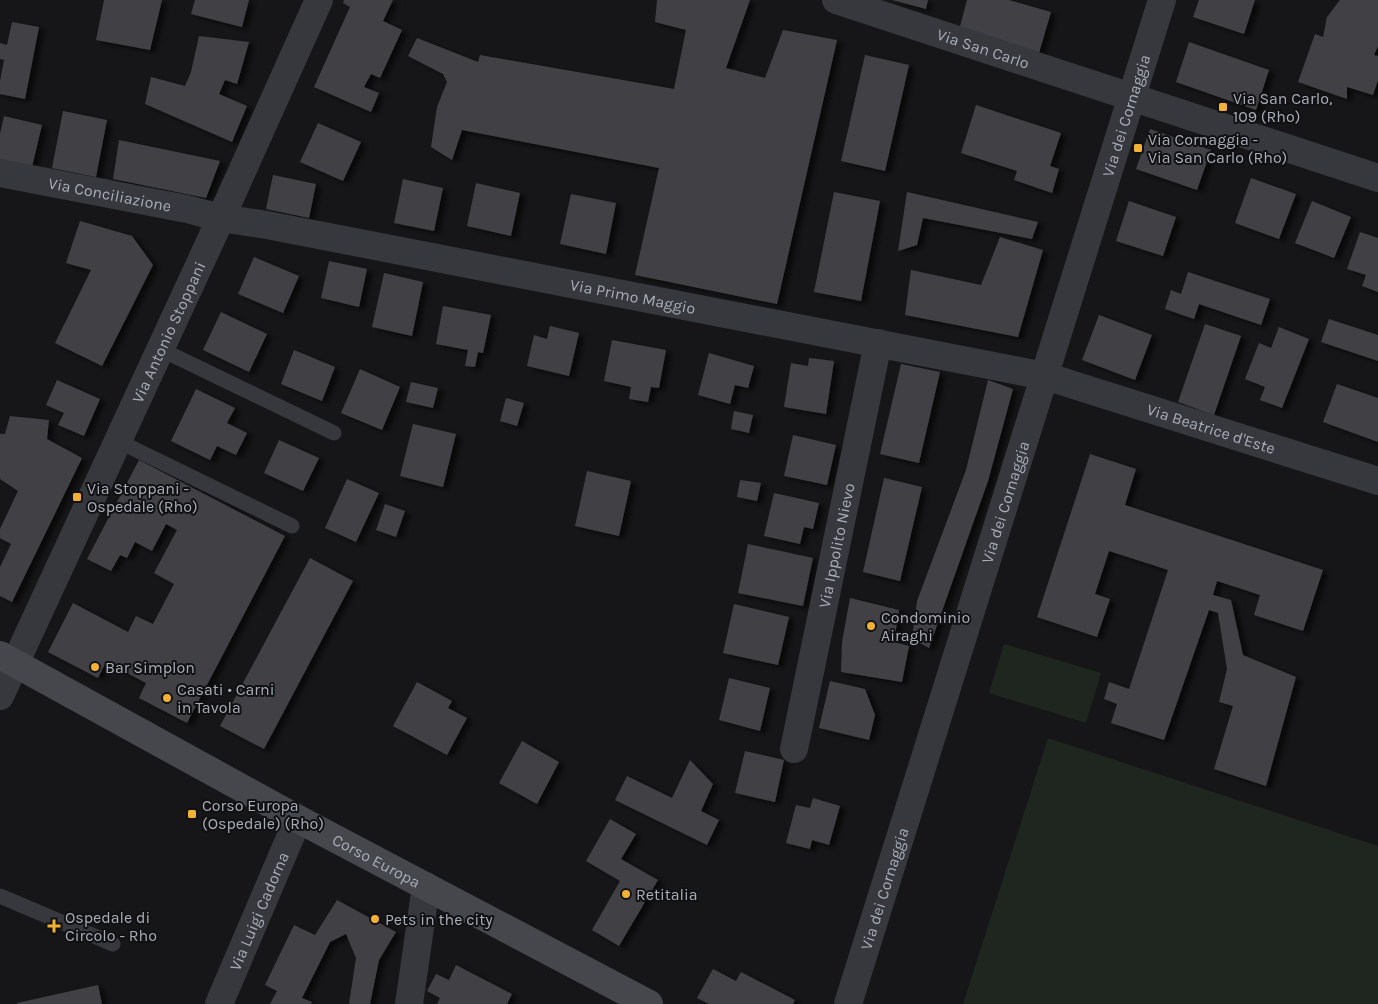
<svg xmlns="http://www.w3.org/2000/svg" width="1378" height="1004" viewBox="0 0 1378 1004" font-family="Karla,sans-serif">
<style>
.green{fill:#1e261f}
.building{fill:#404145;filter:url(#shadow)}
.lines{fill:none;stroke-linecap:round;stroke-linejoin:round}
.lane{stroke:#37383d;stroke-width:15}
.street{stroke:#37383d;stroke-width:28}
.secondary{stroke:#45474d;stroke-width:28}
.poi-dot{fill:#f2b134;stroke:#111113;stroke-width:2}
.labels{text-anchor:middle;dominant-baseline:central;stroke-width:4;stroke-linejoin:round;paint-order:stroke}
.street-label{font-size:16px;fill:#a8adb8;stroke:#111113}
.poi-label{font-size:16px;fill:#a8adb8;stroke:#111113;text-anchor:start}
</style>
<defs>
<filter id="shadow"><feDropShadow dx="5.5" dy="3" stdDeviation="2.5" flood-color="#0009"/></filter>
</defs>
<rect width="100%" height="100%" fill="#161618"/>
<path class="green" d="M 1004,644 L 1101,673 L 1086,723 L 989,693 Z
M 1048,738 L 1378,846 L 1378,1004 L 963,1004 Z"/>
<path class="building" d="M 104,0 L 162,0 L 150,50 L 96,40 Z
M 195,0 L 249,0 L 242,27 L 191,14 Z
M 344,0 L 393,0 L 383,21 L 402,30 L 380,78 L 371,74 L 364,87 L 379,93 L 371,112 L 314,87 L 350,7 L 343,3 Z
M 657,0 L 750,0 L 726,68 L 765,78 L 783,30 L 837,40 L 777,304 L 635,275 L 659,168 L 462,130 L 452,160 L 431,147 L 437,107 L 447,82 L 443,74 L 408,56 L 417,38 L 478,62 L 480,55 L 674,89 L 686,30 L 655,22 Z
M 892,0 L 928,0 L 926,9 Z
M 967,0 L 1009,0 L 1051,12 L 1039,53 L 959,30 Z
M 1199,0 L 1255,0 L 1244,34 L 1193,17 Z
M 1340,0 L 1378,0 L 1378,46 L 1374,55 L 1378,56 L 1378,80 L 1373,95 L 1347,87 L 1347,99 L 1298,82 L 1315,34 L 1323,37 L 1327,17 Z
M 12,22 L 39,27 L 25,99 L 0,94 L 0,81 L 4,60 L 0,59 L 0,43 L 7,45 Z
M 199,36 L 249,42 L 237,84 L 225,80 L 219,94 L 247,106 L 232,142 L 145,104 L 151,77 L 185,86 L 191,72 Z
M 1189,42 L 1269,70 L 1256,110 L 1176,82 Z
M 865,55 L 909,65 L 885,171 L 841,161 Z
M 976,105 L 1061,133 L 1050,166 L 1059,169 L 1052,193 L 1014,180 L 1017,171 L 961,153 Z
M 63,111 L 107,120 L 96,177 L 52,168 Z
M 4,116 L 42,125 L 32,167 L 0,159 L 0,134 Z
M 318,123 L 361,142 L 343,181 L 300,162 Z
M 1150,129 L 1211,150 L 1197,190 L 1136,169 Z
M 119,140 L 220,161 L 206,198 L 113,179 Z
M 273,175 L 316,184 L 309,218 L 266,209 Z
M 1251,178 L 1296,194 L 1279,239 L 1235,223 Z
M 403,179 L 443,188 L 434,231 L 394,223 Z
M 476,183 L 520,193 L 511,236 L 467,226 Z
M 834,192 L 880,201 L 861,301 L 814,292 Z
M 907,192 L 1038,222 L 1032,239 L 923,218 L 917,245 L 898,251 Z
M 571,194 L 616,203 L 606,254 L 560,244 Z
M 1129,201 L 1176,217 L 1163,256 L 1116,241 Z
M 1312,201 L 1351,217 L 1334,258 L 1295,243 Z
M 80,221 L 132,236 L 153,265 L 102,366 L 55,343 L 91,270 L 66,263 Z
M 1360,232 L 1378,238 L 1378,292 L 1362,286 L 1366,275 L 1347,269 Z
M 1000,237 L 1043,250 L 1018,337 L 905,315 L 911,270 L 981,285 Z
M 254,257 L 299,276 L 283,313 L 238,294 Z
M 329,261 L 367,269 L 359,307 L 321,298 Z
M 1188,272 L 1270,299 L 1261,325 L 1199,304 L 1194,319 L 1165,309 L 1171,290 L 1181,294 Z
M 384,273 L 423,282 L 412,336 L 372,327 Z
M 443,306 L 491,315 L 483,353 L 478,352 L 475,367 L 465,366 L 468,350 L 436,344 Z
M 221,312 L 267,334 L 249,372 L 203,350 Z
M 1099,315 L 1152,335 L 1135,380 L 1082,360 Z
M 1329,319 L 1378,335 L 1378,361 L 1321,342 Z
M 1205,324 L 1241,336 L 1214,415 L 1178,402 Z
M 550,326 L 579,333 L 569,376 L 527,366 L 534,335 L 547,339 Z
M 1279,327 L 1309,339 L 1282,408 L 1260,400 L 1265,387 L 1245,379 L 1259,343 L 1271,348 Z
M 612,340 L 666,350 L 659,388 L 651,387 L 648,402 L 629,399 L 631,387 L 604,381 Z
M 294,350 L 335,367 L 322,401 L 281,384 Z
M 709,353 L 754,366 L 748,388 L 735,385 L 730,404 L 698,395 Z
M 809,358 L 834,361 L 826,414 L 784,407 L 791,363 L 808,366 Z
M 901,364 L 940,372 L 919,463 L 880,454 Z
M 360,369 L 400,387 L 382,430 L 341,413 Z
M 57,380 L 100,399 L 84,436 L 58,425 L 64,413 L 46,405 Z
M 988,380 L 1013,389 L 988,481 L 929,648 L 912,639 L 917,601 L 966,470 Z
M 411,382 L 438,388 L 433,408 L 406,402 Z
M 1337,384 L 1378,398 L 1378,442 L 1323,422 Z
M 196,389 L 235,408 L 227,423 L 247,433 L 236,455 L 217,446 L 210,460 L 171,441 Z
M 506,398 L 524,403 L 517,426 L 500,421 Z
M 734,411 L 753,415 L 749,433 L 731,429 Z
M 10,416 L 49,420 L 47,439 L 82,458 L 12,602 L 0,596 L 0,567 L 11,544 L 0,538 L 0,529 L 18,491 L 0,479 L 0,434 L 5,434 Z
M 413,424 L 456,434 L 443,487 L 400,476 Z
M 793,435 L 836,445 L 827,485 L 784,476 Z
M 279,440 L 319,458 L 303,491 L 264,473 Z
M 1090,454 L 1136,469 L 1125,505 L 1323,570 L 1303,631 L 1254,615 L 1260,595 L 1217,581 L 1213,595 L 1231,600 L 1243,655 L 1296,677 L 1266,786 L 1214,769 L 1233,706 L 1219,702 L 1227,669 L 1218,613 L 1209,610 L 1164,740 L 1111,723 L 1117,704 L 1104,699 L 1109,682 L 1129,689 L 1168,570 L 1109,551 L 1095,594 L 1110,599 L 1097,637 L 1037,617 Z
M 139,460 L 285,536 L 187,723 L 139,698 L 146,683 L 106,662 L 98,678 L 48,652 L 73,603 L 128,632 L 136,616 L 153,624 L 174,584 L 154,573 L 177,530 L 166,524 L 152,551 L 135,542 L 127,558 L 120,555 L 111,571 L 87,559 Z
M 587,471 L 631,481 L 619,536 L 575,526 Z
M 884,478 L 922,487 L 900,581 L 863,572 Z
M 347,479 L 379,493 L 356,542 L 325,528 Z
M 740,480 L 761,483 L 757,501 L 737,497 Z
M 774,493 L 819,503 L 813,529 L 804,527 L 800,544 L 764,536 Z
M 385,504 L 405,511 L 396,537 L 376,530 Z
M 748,544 L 813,558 L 803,606 L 738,593 Z
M 310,558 L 353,581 L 264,749 L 220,726 Z
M 850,598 L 899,610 L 894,642 L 909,646 L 902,682 L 841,672 L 842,642 Z
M 734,604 L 789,617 L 778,665 L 723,653 Z
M 729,678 L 770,688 L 760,731 L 719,720 Z
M 830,681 L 865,689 L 875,715 L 869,740 L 819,728 Z
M 417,682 L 452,701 L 448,708 L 467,718 L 447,755 L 393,726 Z
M 522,741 L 559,762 L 537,804 L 499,783 Z
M 745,751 L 784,760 L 775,802 L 735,793 Z
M 690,760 L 713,784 L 701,811 L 719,820 L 707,845 L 615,800 L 627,776 L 672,798 Z
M 813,798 L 840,806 L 829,845 L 812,840 L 810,849 L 786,843 L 796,805 L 810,808 Z
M 610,819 L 636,834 L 621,859 L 658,880 L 619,946 L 592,930 L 620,881 L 586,861 Z
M 337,900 L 396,932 L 379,960 L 370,1004 L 349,1004 L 356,958 L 346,934 L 330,942 L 302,998 L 312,1002 L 311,1004 L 270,1004 L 277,991 L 265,985 L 294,925 L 315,935 Z
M 456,965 L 512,994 L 507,1004 L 437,1004 L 440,998 L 427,991 L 436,974 L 449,980 Z
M 713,969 L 736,981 L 741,972 L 795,1000 L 793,1004 L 709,1004 L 697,998 Z
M 98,985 L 102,1004 L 17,1004 L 17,1003 Z"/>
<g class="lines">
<path class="lane" d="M 160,349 L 334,433
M 118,441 L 292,526
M 0,896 L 113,944"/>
<g class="street">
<path id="s1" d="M 836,0 L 1378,178"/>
<path id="s2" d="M 0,173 L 187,209 L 221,218 L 267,225 L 1045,376 L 1378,481"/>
<path id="s3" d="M 0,696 L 221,218 L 319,0"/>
<path id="s4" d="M 794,749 L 878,343"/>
<path id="s5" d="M 219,1004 L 298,819"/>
<path d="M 409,1004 L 426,886"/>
<path id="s6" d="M 848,1004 L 1162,0"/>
</g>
<path class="secondary" id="s7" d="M 0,655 L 298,819 L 649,1004"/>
</g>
<g class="poi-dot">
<rect x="1218" y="102" width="10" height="10" rx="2.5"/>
<rect x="1133" y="143" width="10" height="10" rx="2.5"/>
<rect x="72" y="492" width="10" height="10" rx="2.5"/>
<circle cx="871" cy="626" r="5"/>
<circle cx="95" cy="667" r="5"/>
<circle cx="167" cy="698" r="5"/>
<rect x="187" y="809" width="10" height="10" rx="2.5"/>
<circle cx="626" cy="894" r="5"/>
<circle cx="375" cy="919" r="5"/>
<path d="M51.5 918.5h5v5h5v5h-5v5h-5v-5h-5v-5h5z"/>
</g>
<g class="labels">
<g class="street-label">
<text stroke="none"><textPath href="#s1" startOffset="155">Via San Carlo</textPath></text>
<text stroke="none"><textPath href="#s6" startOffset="931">Via dei Cornaggia</textPath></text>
<text stroke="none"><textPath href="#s2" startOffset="112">Via Conciliazione</textPath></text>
<text stroke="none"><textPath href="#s2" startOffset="645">Via Primo Maggio</textPath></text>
<text stroke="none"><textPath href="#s3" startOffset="401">Via Antonio Stoppani</textPath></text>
<text stroke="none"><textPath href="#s2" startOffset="1239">Via Beatrice d'Este</textPath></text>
<text stroke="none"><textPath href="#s6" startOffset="526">Via dei Cornaggia</textPath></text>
<text stroke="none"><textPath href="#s4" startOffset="208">Via Ippolito Nievo</textPath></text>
<text stroke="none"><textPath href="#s7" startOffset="429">Corso Europa</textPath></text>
<text stroke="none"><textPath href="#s6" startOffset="121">Via dei Cornaggia</textPath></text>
<text stroke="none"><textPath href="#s5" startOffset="101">Via Luigi Cadorna</textPath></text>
</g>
<g class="poi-label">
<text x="1233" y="98">Via San Carlo,<tspan x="1233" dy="18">109 (Rho)</tspan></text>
<text x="1148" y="139">Via Cornaggia -<tspan x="1148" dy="18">Via San Carlo (Rho)</tspan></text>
<text x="87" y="488">Via Stoppani -<tspan x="87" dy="18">Ospedale (Rho)</tspan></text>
<text x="881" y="617">Condominio<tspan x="881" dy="18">Airaghi</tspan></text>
<text x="105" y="667">Bar Simplon</text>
<text x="177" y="689">Casati • Carni<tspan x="177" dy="18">in Tavola</tspan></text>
<text x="202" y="805">Corso Europa<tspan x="202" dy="18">(Ospedale) (Rho)</tspan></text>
<text x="636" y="894">Retitalia</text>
<text x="65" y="917">Ospedale di<tspan x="65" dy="18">Circolo - Rho</tspan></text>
<text x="385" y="919">Pets in the city</text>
</g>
</g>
</svg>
